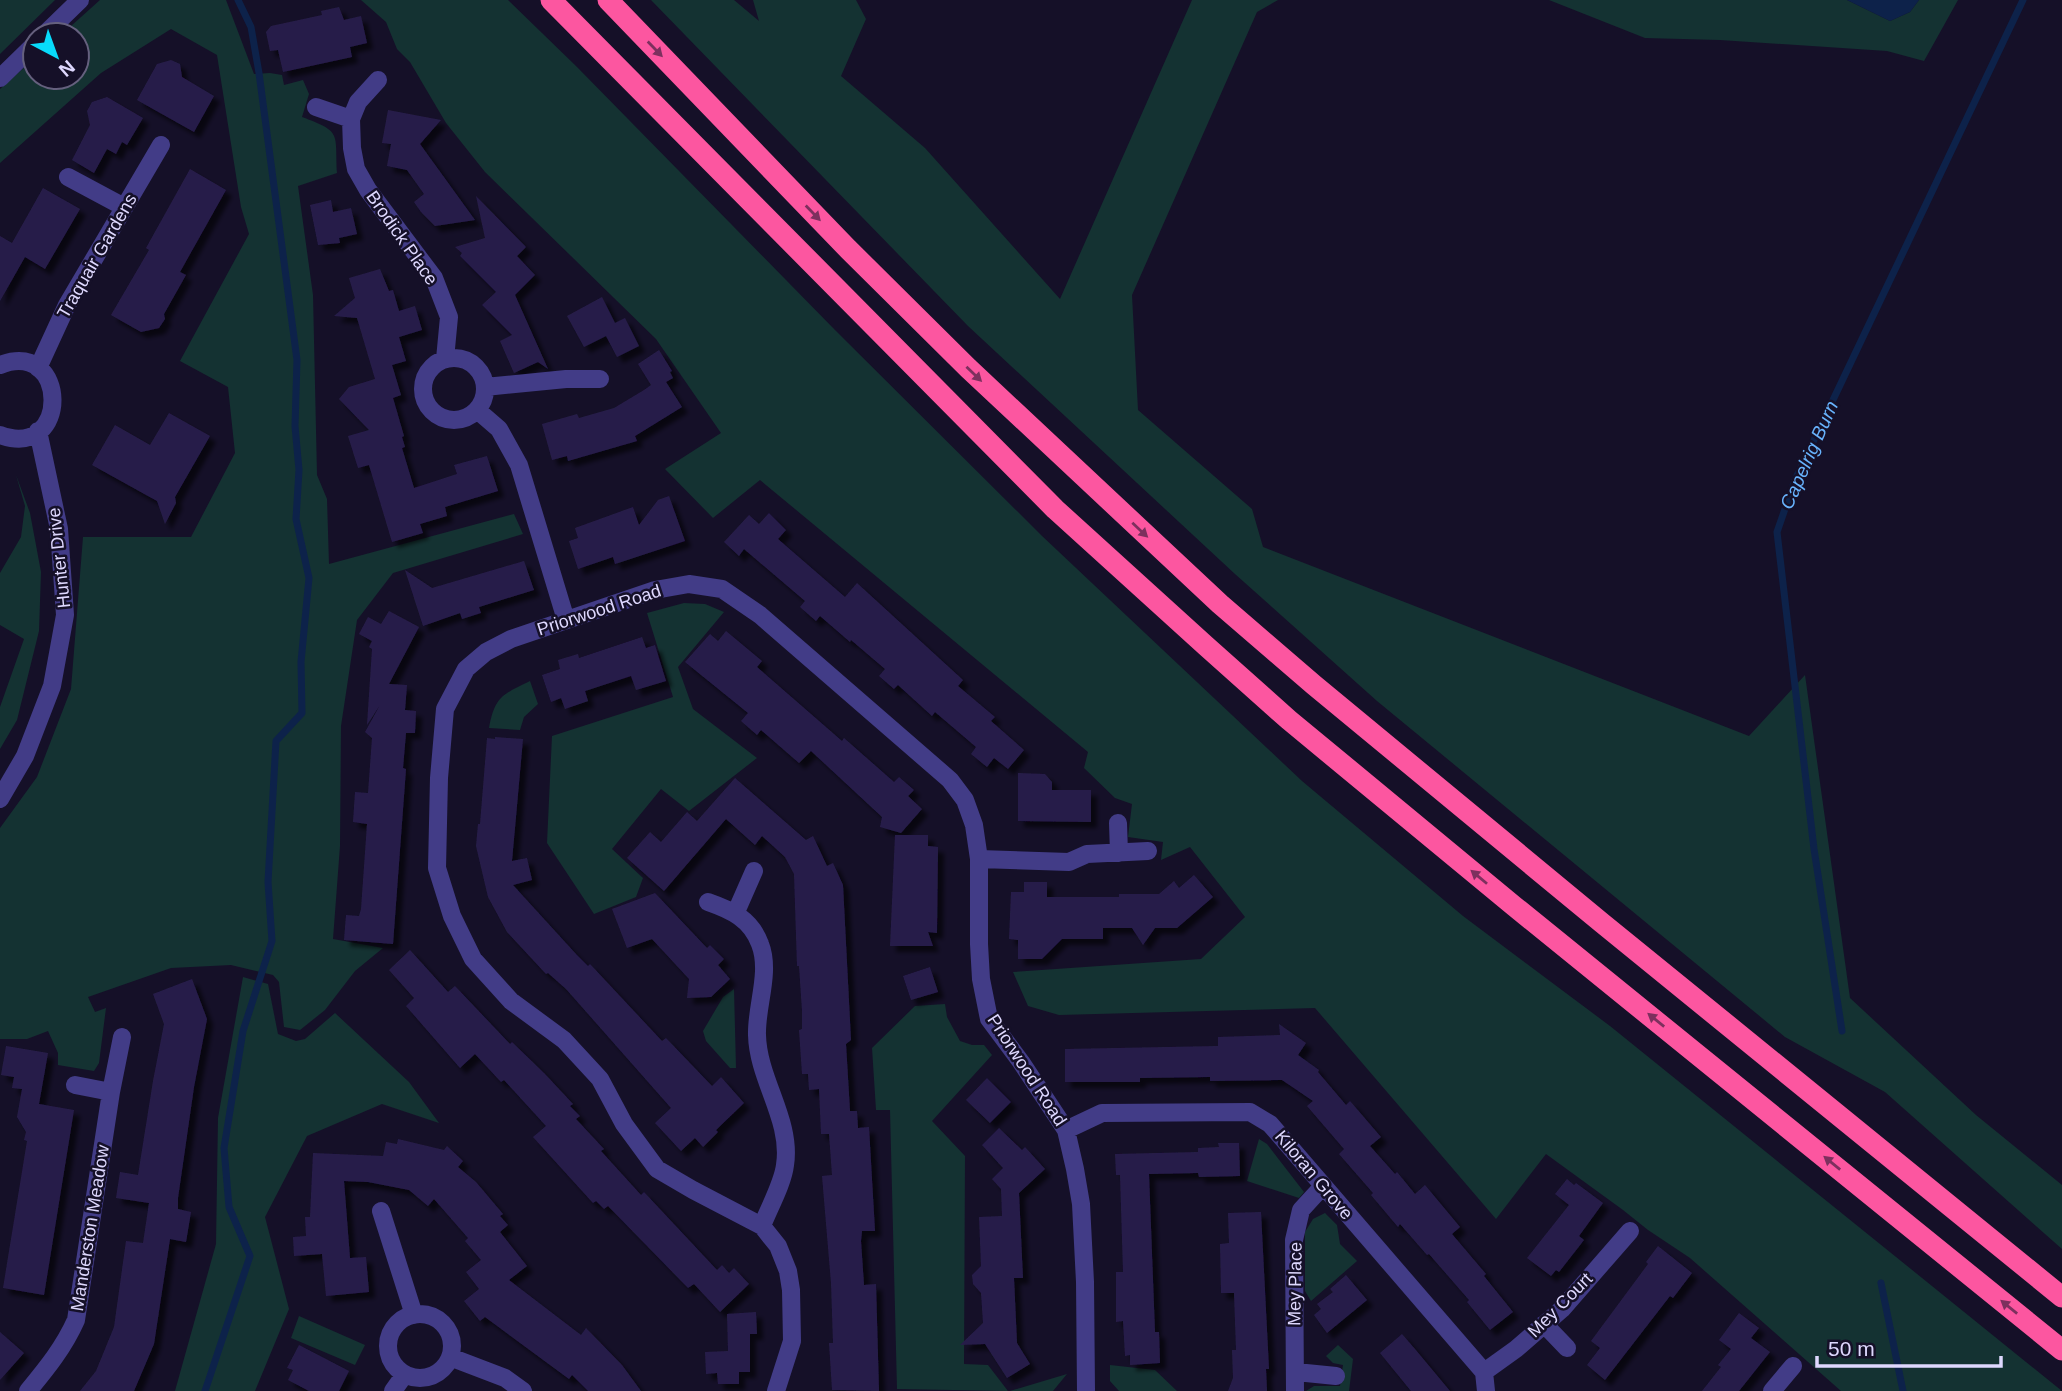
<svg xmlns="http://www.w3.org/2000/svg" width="2062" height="1391" viewBox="0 0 2062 1391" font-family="Helvetica,sans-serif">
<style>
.green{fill:#143232}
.water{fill:#0d224a}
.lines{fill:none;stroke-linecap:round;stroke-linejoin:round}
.stream{stroke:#0d224a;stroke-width:7}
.building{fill:#271d49;filter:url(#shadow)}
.minor{stroke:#423c87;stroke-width:18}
.highway{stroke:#fc56a0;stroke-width:21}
.oneway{fill:#7d305e}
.labels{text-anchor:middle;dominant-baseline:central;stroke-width:5;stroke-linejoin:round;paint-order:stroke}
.street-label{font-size:18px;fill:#ded8fe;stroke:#151028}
.water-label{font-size:19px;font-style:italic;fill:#68b3fd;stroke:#151028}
</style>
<defs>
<filter id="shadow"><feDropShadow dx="6" dy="6" stdDeviation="2" flood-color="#0009"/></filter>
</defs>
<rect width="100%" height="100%" fill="#151028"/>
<path class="green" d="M 0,0 L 55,0 L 0,54 Z
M 100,0 L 226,0 L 254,74 L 270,73 L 282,75 L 284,85 L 303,80 L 309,94 L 302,117 C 342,132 335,132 337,173 L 298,186 L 313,295 L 317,475 L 327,499 L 329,564 L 514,514 L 523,534 L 393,573 L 357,620 L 341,726 L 340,846 L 333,939 L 383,948 L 355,971 L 325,1010 L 300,1030 L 284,1027 L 279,982 L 273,975 L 231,965 L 171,968 L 88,997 L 95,1012 L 106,1008 L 99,1063 L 94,1071 L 58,1065 L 58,1053 L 48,1031 L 27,1039 L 0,1039 L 0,828 L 37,777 L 71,689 L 83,537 L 191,537 L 235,453 L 228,387 L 180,361 L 249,234 L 241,207 L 217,55 L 171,29 L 101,73 L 0,163 L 0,89 L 35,58 L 35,77 L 77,77 L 77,35 L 61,35 Z
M 361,0 L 508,0 L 577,67 L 835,330 L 1041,535 L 1302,781 L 1463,916 L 1610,1026 L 2062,1391 L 1841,1391 L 1690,1258 L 1648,1230 L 1623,1210 L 1546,1154 L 1496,1219 L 1315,1008 L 1059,1015 L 1028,1006 L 1013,972 L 1201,959 L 1245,917 L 1190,847 L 1161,860 L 1163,842 L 1128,837 L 1132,804 L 1115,798 L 1084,768 L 1088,752 L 760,480 L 713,518 L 665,469 L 721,433 L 656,339 L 485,172 L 446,123 L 410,62 L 397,49 L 386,22 Z
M 651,0 L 734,0 L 759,21 L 753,0 L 856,0 L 866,19 L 841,76 L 925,148 L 1060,299 L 1192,0 L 1278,0 L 1257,12 L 1132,295 L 1138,410 L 1252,509 L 1263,547 L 1749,736 L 1805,675 L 1850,998 L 1976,1115 L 2062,1185 L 2062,1249 L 1885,1092 L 1785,1037 L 1377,701 L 1235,574 L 968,326 Z
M 1549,0 L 1847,0 L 1890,21 L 1910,12 L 1919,0 L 1958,0 L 1924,61 L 1887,51 L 1720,40 L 1645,38 Z
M 16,475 L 30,513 L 41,572 L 39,631 L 17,720 L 0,749 L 0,707 L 24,639 L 0,625 L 0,573 L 21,537 L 25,506 Z
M 684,603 L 705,604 L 724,612 L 678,667 L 693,709 L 757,758 L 689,811 L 661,789 L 612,849 L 643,878 L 636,897 L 594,914 L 547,843 L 552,736 L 673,697 L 647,613 Z
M 530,681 L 538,704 L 524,717 L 520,730 L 489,728 C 495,696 502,695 530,681 Z
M 243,977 L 268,984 L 278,1034 L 296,1041 L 305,1039 L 335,1013 L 409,1082 L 439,1123 L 382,1104 L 307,1136 L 265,1217 L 289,1309 L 255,1391 L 175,1391 L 216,1244 L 218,1118 Z
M 734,989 L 736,1068 L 730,1068 L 706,1041 L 703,1031 L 723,997 Z
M 945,1004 L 947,1017 L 960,1041 L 972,1045 L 984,1045 L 992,1055 L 932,1121 L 965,1156 L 964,1364 L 988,1365 L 1008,1391 L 897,1389 L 890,1110 L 876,1110 L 872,1048 L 915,1006 Z
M 1259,1139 L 1267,1144 L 1304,1192 L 1299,1198 L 1247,1181 Z
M 1325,1213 L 1337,1225 L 1340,1244 L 1357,1261 L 1311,1301 L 1305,1291 L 1305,1232 L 1313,1219 Z
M 299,1316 L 365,1345 L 355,1365 L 291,1338 Z
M 1338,1345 L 1353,1359 L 1349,1391 L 1306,1391 L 1314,1386 L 1340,1386 L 1343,1365 L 1333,1363 L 1326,1356 Z
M 1110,1365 L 1155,1370 L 1177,1391 L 1119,1391 L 1110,1381 Z
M 1067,1374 L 1053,1391 L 1010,1391 Z"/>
<path class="water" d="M 1847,0 L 1919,0 L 1910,12 L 1890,21 Z"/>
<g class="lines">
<path class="stream" d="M 1842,1031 L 1814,849 L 1777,532 L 1795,480 L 2023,0
M 1881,1283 L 1903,1391
M 205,1391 L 250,1256 L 229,1207 L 224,1148 L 243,1031 L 272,941 L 268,882 L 276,741 L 302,713 L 301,662 L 309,578 L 296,519 L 299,470 L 295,426 L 297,360 L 259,73 L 251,27 L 238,0"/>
</g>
<path class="building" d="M 339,7 L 344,20 L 361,16 L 367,43 L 350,47 L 352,57 L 283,72 L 278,50 L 270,51 L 266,32 L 271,26 L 322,15 L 321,11 Z
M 171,60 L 180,64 L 182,77 L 214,96 L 194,132 L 137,100 L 157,64 Z
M 107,97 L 143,118 L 127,145 L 122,142 L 116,154 L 107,149 L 94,173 L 72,160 L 90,125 L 87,111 L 92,102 Z
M 388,110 L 441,120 L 420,144 L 475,220 L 435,226 L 421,212 L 414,202 L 424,194 L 407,170 L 387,166 L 391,144 L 382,143 Z
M 190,169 L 226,190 L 180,272 L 186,275 L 164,314 L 165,319 L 159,328 L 141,332 L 111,315 L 149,250 L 146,248 Z
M 43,188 L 80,209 L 45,269 L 25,257 L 0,301 L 0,236 L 12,243 Z
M 476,196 L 526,247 L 517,256 L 535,275 L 515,295 L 548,369 L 538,362 L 514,373 L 500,341 L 512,335 L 482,305 L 496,292 L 460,256 L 462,253 L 455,247 L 485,238 Z
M 331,200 L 333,212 L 351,208 L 357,234 L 339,238 L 340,243 L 318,245 L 310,205 Z
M 380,269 L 389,291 L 393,290 L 399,311 L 415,306 L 422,330 L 399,337 L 406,361 L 392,365 L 401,395 L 393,398 L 404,436 L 402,437 L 405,447 L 402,448 L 414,488 L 457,474 L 454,465 L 487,456 L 498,491 L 445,507 L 447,516 L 420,524 L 423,533 L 392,542 L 369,465 L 358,468 L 348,436 L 369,430 L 339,399 L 349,387 L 375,379 L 357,318 L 334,316 L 355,298 L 349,278 Z
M 602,297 L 615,323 L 625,318 L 639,346 L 617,357 L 606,336 L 584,347 L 567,316 Z
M 659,350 L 672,371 L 670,372 L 673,378 L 666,382 L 682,407 L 635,436 L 637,441 L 568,461 L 567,456 L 552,460 L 542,424 L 577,414 L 579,418 L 614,408 L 644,390 L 651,385 L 638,364 Z
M 169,413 L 210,436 L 175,497 L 176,503 L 165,524 L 157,501 L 92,465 L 115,425 L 150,445 Z
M 669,496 L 685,541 L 615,564 L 613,557 L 578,569 L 569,541 L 578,538 L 575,528 L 633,507 L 639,525 L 658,500 Z
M 769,513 L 786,530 L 778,539 L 845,597 L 857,583 L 963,680 L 958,686 L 995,717 L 991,721 L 1024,750 L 1008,769 L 994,758 L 987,767 L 971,754 L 976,747 L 935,712 L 932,716 L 898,685 L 894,689 L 879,676 L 885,669 L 851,640 L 850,642 L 820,616 L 816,621 L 800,607 L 805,601 L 744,549 L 739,556 L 724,542 L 749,515 L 759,524 Z
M 524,561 L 534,590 L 479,607 L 481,613 L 462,619 L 460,613 L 423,626 L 405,570 L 432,588 Z
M 389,611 L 419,627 L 389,684 L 407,685 L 405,710 L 416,711 L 415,733 L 406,733 L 403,768 L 406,769 L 393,944 L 344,940 L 346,915 L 359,916 L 361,909 L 367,824 L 353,822 L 355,792 L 368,793 L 372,738 L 365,732 L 380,705 L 367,725 L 372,649 L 369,647 L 372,641 L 359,634 L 368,617 L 381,624 Z
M 726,631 L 762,661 L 757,667 L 842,741 L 844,738 L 894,782 L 899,777 L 914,790 L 908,796 L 922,809 L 901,833 L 880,827 L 882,817 L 811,751 L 799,763 L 761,730 L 757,735 L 741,721 L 748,713 L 685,662 L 710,634 L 718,641 Z
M 642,637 L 646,648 L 655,645 L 666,681 L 636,690 L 631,676 L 585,691 L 588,701 L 565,709 L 561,698 L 551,702 L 542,675 L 560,669 L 558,660 L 578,654 L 579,658 Z
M 495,737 L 523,739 L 512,861 L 527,858 L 532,880 L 513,885 L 576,954 L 588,966 L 590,964 L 662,1041 L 666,1038 L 712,1086 L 721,1077 L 744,1103 L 716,1130 L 718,1132 L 703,1147 L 695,1138 L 681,1151 L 655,1123 L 671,1108 L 566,989 L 548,973 L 546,974 L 507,932 L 488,897 L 476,846 L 478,824 L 480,824 L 487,738 L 495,739 Z
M 1018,773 L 1045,774 L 1052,782 L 1052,790 L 1091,790 L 1091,822 L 1018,821 Z
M 735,778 L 806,840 L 813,836 L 827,866 L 833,863 L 843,885 L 851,1040 L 846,1044 L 850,1111 L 857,1111 L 858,1128 L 869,1127 L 875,1231 L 862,1231 L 861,1241 L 864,1285 L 876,1284 L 879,1391 L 832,1390 L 829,1343 L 833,1343 L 831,1283 L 822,1176 L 832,1175 L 829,1134 L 821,1134 L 819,1089 L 809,1090 L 808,1074 L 802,1074 L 799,1030 L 802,1029 L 802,1011 L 799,966 L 797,966 L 794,874 L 785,857 L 762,836 L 755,845 L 726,819 L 664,891 L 627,858 L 650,832 L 661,842 L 687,812 L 697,821 Z
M 895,835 L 928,835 L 928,846 L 938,847 L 937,933 L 928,932 L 933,946 L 890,946 Z
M 1194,875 L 1213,897 L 1177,928 L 1155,928 L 1143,945 L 1132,928 L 1103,928 L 1103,939 L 1062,939 L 1042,959 L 1018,959 L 1018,940 L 1009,939 L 1011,892 L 1024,892 L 1024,882 L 1047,882 L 1047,897 L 1119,897 L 1119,894 L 1159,894 L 1174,881 L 1179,888 Z
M 655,893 L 707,948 L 710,945 L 724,959 L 718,965 L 730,979 L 711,997 L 687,998 L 689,979 L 652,939 L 627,948 L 612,909 Z
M 410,950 L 448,992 L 455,986 L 510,1044 L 512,1042 L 545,1074 L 573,1104 L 570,1106 L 580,1116 L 576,1119 L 604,1149 L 601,1151 L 641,1195 L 644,1192 L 717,1270 L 722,1265 L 729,1273 L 734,1268 L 749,1284 L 720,1312 L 694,1284 L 688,1288 L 608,1206 L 604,1209 L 596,1201 L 593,1203 L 533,1137 L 546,1126 L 504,1080 L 501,1082 L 475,1054 L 460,1068 L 406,1006 L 414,998 L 389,970 Z
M 930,967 L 938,992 L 911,1000 L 903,976 Z
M 192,979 L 207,1019 L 194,1087 L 178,1198 L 178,1209 L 191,1212 L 186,1242 L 170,1239 L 154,1344 L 134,1391 L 80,1391 L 96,1371 L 114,1327 L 126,1241 L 143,1243 L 149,1203 L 116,1198 L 120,1172 L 138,1175 L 153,1081 L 164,1024 L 153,994 Z
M 1279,1024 L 1306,1043 L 1298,1055 L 1319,1070 L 1318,1072 L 1346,1105 L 1350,1101 L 1381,1137 L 1370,1146 L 1395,1174 L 1397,1172 L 1415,1194 L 1425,1185 L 1460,1227 L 1452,1234 L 1486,1274 L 1484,1276 L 1513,1312 L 1490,1330 L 1467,1302 L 1469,1300 L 1429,1254 L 1427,1255 L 1400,1224 L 1398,1227 L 1371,1195 L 1373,1193 L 1339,1154 L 1344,1149 L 1307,1106 L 1313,1101 L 1282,1080 L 1210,1081 L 1210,1077 L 1140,1078 L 1140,1082 L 1065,1082 L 1065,1049 L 1218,1046 L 1218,1037 L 1280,1035 Z
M 6,1046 L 48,1053 L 39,1104 L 74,1110 L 44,1295 L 3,1288 L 27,1141 L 24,1140 L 26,1132 L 17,1117 L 22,1089 L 12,1088 L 14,1077 L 1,1075 Z
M 987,1078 L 1011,1102 L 990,1123 L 966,1100 Z
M 999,1128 L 1022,1150 L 1025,1147 L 1045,1169 L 1019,1193 L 1023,1278 L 1014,1278 L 1017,1343 L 1030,1364 L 1007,1378 L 985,1344 L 960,1345 L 983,1323 L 981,1293 L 973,1284 L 972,1275 L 981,1266 L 979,1217 L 1002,1216 L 1001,1189 L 992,1179 L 1003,1168 L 982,1145 Z
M 398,1139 L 444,1150 L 447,1146 L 463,1161 L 458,1167 L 476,1182 L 503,1214 L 500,1216 L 508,1225 L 500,1232 L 527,1266 L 509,1280 L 581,1335 L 586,1328 L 622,1365 L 641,1391 L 588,1391 L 572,1375 L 569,1379 L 485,1317 L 480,1321 L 464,1301 L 479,1289 L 466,1272 L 481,1260 L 465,1241 L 468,1238 L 434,1199 L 428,1206 L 409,1190 L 368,1182 L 344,1181 L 350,1258 L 366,1257 L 369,1292 L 326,1296 L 322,1254 L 294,1256 L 293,1237 L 306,1236 L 305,1217 L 310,1217 L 313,1153 L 383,1156 L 386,1142 L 397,1144 Z
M 1218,1143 L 1239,1143 L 1240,1176 L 1199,1177 L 1198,1173 L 1149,1174 L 1155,1332 L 1159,1332 L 1160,1363 L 1130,1365 L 1130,1355 L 1125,1356 L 1123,1321 L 1116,1322 L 1116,1272 L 1123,1272 L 1120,1175 L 1116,1175 L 1115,1154 L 1198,1152 L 1198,1148 L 1219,1147 Z
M 1567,1179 L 1574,1185 L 1576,1183 L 1603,1203 L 1579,1236 L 1584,1240 L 1559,1272 L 1556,1270 L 1551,1276 L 1527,1258 L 1569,1205 L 1555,1194 Z
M 1261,1212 L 1269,1369 L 1266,1369 L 1267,1391 L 1228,1391 L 1233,1378 L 1232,1350 L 1236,1350 L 1234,1293 L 1221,1293 L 1220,1244 L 1229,1243 L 1228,1213 Z
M 1658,1246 L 1692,1273 L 1673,1298 L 1670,1296 L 1605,1380 L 1587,1365 L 1600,1348 L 1591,1341 L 1648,1264 L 1646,1262 Z
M 1346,1275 L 1367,1300 L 1327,1333 L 1314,1315 L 1321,1309 L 1317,1304 L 1333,1292 L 1330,1289 Z
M 756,1312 L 757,1334 L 750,1334 L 750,1372 L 739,1372 L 739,1384 L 718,1384 L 717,1373 L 706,1374 L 705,1352 L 728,1351 L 727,1314 Z
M 1739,1313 L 1759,1328 L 1751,1338 L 1770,1352 L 1739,1391 L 1702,1391 L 1721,1367 L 1718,1365 L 1731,1349 L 1719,1340 Z
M 0,1332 L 24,1353 L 0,1380 Z
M 1402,1334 L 1415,1349 L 1450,1391 L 1411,1391 L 1380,1353 Z
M 299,1345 L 349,1371 L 339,1391 L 309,1391 L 288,1380 L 293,1370 L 287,1368 Z"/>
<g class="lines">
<path class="minor" d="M 44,35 L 80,0
M 0,78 L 35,44
M 378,80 L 358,102 L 351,119 L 352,148 L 356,169 L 368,190 L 434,278 L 449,317 L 445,359
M 316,107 L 351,119
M 68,177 L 124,207
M423 389a31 31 0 1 1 62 0a31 31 0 1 1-62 0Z
M 0,365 C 69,338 71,461 0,435
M 38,368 L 67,305 L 161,145
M 485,387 L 566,379 L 600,379
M 477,410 L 499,429 L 519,465 L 566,620
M 0,799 L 25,756 L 52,686 L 65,615 L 59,529 L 38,431
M 1118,823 L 1119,853
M 979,859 L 1069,862 L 1087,854 L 1148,851
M 708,902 C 731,910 751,919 760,944 C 771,972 756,1006 757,1035 C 758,1080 792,1120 785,1165 C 783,1183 769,1208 762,1226
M 736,912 L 754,871
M 75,1085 L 111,1092
M 1066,1130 L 1102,1113 L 1250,1112 L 1270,1124 L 1484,1372 L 1486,1391
M 381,1211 L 414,1315
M388 1346a32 32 0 1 1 64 0a32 32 0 1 1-64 0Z
M 1544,1324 L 1567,1348
M 450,1357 L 505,1378 L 523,1391
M 1296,1372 L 1336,1376
M 1484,1372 L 1516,1349 L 1562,1309 L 1630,1231
M 28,1391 C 47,1368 64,1347 76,1320 L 111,1092 L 122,1037
M 393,1391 L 405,1374
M 776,1391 L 792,1341 L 791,1290 L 788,1271 L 778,1246 L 762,1226 L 693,1190 L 657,1169 L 624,1124 L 600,1079 L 564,1040 L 511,1001 L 473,959 L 452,916 L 437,868 L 439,778 L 445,709 L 466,669 L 486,652 L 511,639 L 655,590 L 689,584 L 722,589 L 760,615 L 950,780 L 965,800 L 974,825 L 979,859 L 979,944 L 981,979 L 989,1019 L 1021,1062 L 1066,1130 L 1075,1169 L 1081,1204 L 1085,1282 L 1086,1391
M 1295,1391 L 1294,1240 L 1301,1210 L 1323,1186
M 1772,1391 L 1793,1366"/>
<path class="highway" d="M 551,0 L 1055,509 L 1206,646 L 1289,720 L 1514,906 L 2062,1350
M 608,0 L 848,249 L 968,368 L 1220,604 L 1314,685 L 1602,923 L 2062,1297"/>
</g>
<defs><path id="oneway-solid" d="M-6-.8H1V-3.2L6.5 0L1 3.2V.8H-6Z" transform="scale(1.75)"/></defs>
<g class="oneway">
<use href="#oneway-solid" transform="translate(655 49) rotate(46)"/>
<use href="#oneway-solid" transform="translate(813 213) rotate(46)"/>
<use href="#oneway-solid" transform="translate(974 374) rotate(44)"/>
<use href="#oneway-solid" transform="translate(1140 530) rotate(43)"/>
<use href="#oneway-solid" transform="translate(1479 877) rotate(-140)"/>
<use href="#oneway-solid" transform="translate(1656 1020) rotate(-141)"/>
<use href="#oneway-solid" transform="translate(1832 1163) rotate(-141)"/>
<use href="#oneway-solid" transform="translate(2009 1307) rotate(-141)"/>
</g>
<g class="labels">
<g class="street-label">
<text transform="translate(402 238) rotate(55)">Brodick Place</text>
<text transform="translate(97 256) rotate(-60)">Traquair Gardens</text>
<text transform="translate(59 558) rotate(-96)">Hunter Drive</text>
<text transform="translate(599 610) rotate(-18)">Priorwood Road</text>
<text transform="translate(1027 1070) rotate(57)">Priorwood Road</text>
<text transform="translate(1314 1175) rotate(50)">Kiloran Grove</text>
<text transform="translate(90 1228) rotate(-81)">Manderston Meadow</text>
<text transform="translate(1295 1284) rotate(-89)">Mey Place</text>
<text transform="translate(1560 1305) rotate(-45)">Mey Court</text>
</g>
<g class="water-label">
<text transform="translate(1809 455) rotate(-66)">Capelrig Burn</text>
</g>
</g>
<g transform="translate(56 56) rotate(139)"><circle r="33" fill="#151028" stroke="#65607e" stroke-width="2"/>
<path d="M0-5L12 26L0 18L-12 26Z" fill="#08dbfb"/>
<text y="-10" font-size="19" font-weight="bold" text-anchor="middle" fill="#ded8fe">N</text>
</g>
<path d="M1817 1356v10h184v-10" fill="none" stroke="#ded8fe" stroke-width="3.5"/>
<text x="1828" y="1356" font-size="21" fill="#ded8fe" stroke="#151028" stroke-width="5" paint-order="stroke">50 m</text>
</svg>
